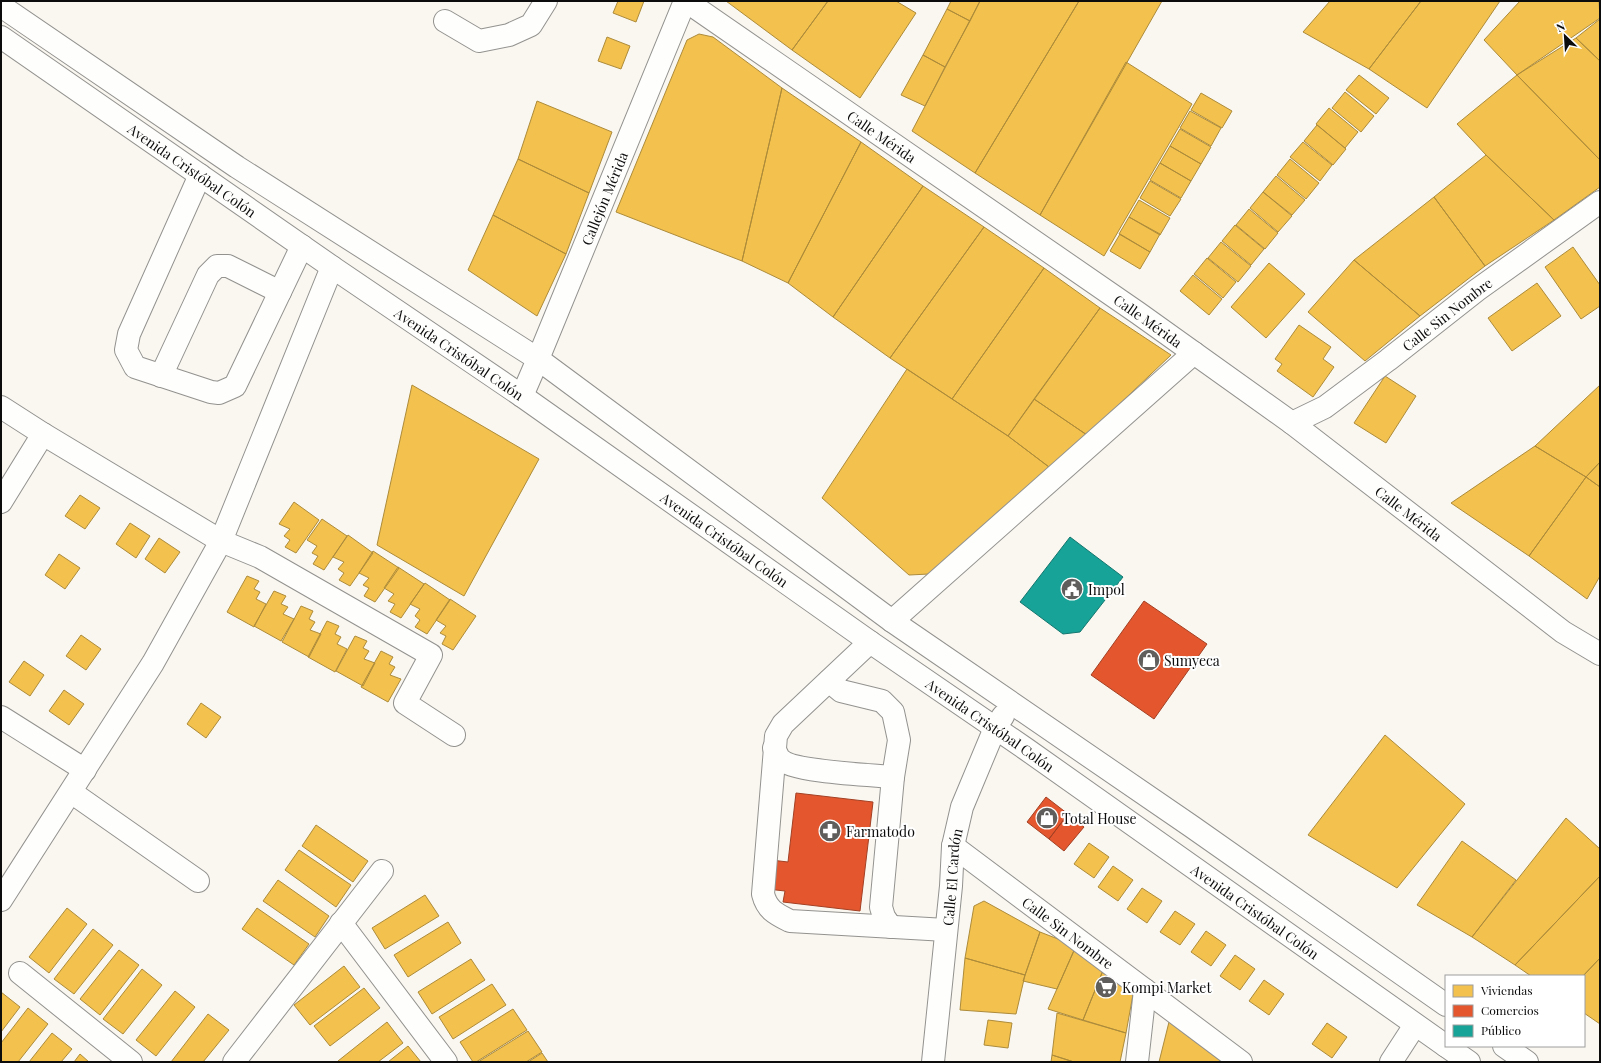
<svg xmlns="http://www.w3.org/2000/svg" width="1601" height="1063" viewBox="0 0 1601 1063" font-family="'Playfair Display',serif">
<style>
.homes{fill:#f2c14e;stroke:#ad8b3a}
.shops{fill:#e4572e;stroke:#a34024}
.public{fill:#17a398;stroke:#14766e}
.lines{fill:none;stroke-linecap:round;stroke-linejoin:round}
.minor-casing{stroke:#93928f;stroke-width:24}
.minor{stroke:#fefefd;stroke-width:22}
.labels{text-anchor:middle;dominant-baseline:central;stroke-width:4;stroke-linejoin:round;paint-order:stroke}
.street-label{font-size:14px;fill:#0c0c0c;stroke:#fff}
.poi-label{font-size:14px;fill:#0c0c0c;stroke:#fff;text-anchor:start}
</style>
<rect width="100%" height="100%" fill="#f9f7f0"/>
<path class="homes" d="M 618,1 L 644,1 L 636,22 L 613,13 Z
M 726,1 L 828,1 L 792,50 Z
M 828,1 L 896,1 L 916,13 L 860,98 L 792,50 Z
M 951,1 L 980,1 L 970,21 L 947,9 Z
M 980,1 L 1079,1 L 975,173 L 912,131 Z
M 1079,1 L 1162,1 L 1040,215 L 975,173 Z
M 1330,1 L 1421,1 L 1369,69 L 1303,32 Z
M 1421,1 L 1500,1 L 1427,108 L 1369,69 Z
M 1520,1 L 1599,1 L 1600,18 L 1517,75 L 1484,40 Z
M 947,9 L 970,21 L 945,67 L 923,55 Z
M 1600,19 L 1600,61 L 1576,38 Z
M 699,34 L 713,37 L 782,88 L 742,261 L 616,212 L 687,40 Z
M 607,37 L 630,46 L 621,69 L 598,61 Z
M 1576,38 L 1600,61 L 1600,160 L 1517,75 Z
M 923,55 L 945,67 L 925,106 L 901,95 Z
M 1126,62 L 1192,104 L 1104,256 L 1040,215 Z
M 1359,75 L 1389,98 L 1376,114 L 1346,90 Z
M 1517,75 L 1600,160 L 1600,187 L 1554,220 L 1486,155 L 1457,124 Z
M 782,88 L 861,142 L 788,283 L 742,261 Z
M 1345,92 L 1374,116 L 1361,132 L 1332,108 Z
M 1201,93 L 1232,111 L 1222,128 L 1191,110 Z
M 537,101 L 612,132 L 589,193 L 518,159 Z
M 1329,108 L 1358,132 L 1345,148 L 1316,124 Z
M 1190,111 L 1221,128 L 1211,146 L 1180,128 Z
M 1317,125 L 1346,149 L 1333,165 L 1304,141 Z
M 1180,129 L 1211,147 L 1201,164 L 1170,146 Z
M 861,142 L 923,186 L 833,317 L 788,283 Z
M 1303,142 L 1332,165 L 1320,181 L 1290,157 Z
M 1170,146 L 1201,164 L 1191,181 L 1160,163 Z
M 1486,155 L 1554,220 L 1485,266 L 1434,197 Z
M 518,159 L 589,193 L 566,254 L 493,215 Z
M 1290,159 L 1319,183 L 1306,199 L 1277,175 Z
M 1160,163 L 1191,181 L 1181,198 L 1150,180 Z
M 1276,176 L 1305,200 L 1292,215 L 1263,192 Z
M 1150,181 L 1181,199 L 1170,216 L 1140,198 Z
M 923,186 L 984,227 L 890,358 L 833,317 Z
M 1263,192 L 1292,216 L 1278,232 L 1250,208 Z
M 1434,197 L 1485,266 L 1420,316 L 1354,260 Z
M 1139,200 L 1170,218 L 1160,235 L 1129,217 Z
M 1249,209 L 1278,233 L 1265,249 L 1236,225 Z
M 493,215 L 566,254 L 537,316 L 468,270 Z
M 1129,217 L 1160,234 L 1150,252 L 1119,234 Z
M 1235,225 L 1264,249 L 1251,265 L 1222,241 Z
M 984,227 L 1044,268 L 952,399 L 890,358 Z
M 1120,234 L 1150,252 L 1140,269 L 1110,251 Z
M 1221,242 L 1251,266 L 1238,282 L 1208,258 Z
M 1573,247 L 1600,285 L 1600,306 L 1581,319 L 1545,267 Z
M 1207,258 L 1236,282 L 1223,298 L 1194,274 Z
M 1354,260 L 1420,316 L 1365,361 L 1308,312 Z
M 1269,263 L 1305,294 L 1266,338 L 1231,307 Z
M 1044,268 L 1100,308 L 1008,436 L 952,399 Z
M 1193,275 L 1222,299 L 1209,315 L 1180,291 Z
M 1537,283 L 1561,316 L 1512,351 L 1488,318 Z
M 1100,308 L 1171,355 L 1087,435 L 1034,399 Z
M 1299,325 L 1331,347 L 1323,359 L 1334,367 L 1313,397 L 1277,371 L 1282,364 L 1275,359 Z
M 907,369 L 1008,436 L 1049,467 L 929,574 L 909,575 L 822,498 Z
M 1385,376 L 1416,396 L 1386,443 L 1354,423 Z
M 412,385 L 539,459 L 464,596 L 377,545 Z
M 1600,385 L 1600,462 L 1586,477 L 1535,446 Z
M 1034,399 L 1087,435 L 1049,467 L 1008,436 Z
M 1535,446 L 1586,477 L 1529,556 L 1451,503 Z
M 1600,462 L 1600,487 L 1586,477 Z
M 1586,477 L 1600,487 L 1600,576 L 1587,599 L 1529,556 Z
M 80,495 L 100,508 L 85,529 L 65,516 Z
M 294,502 L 319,520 L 296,553 L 285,547 L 290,540 L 284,536 L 290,529 L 279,524 Z
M 322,519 L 347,536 L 324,570 L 313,564 L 318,556 L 312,553 L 317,546 L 307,540 Z
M 130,523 L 150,536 L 136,558 L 116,544 Z
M 348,535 L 373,553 L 350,586 L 339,580 L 344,573 L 338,569 L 344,562 L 333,557 Z
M 159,538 L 180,552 L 165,573 L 145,559 Z
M 373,551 L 399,568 L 375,602 L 364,596 L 369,588 L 363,585 L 369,578 L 359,573 Z
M 59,554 L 80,568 L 65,589 L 45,575 Z
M 398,567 L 424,584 L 401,618 L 390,612 L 395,604 L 388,601 L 394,594 L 384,588 Z
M 247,576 L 259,581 L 254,589 L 260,592 L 256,599 L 266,604 L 254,627 L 227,612 Z
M 425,583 L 450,600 L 427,634 L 415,627 L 420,620 L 415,616 L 420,609 L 410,604 Z
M 274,591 L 286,596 L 281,604 L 288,607 L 283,614 L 294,619 L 281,641 L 254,626 Z
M 450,599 L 476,616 L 453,650 L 442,644 L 446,636 L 440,633 L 446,626 L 436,620 Z
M 301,606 L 313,611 L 309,619 L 315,622 L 310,630 L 321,634 L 309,657 L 282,642 Z
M 327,621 L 339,626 L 335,634 L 341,637 L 337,644 L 347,649 L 335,672 L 308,657 Z
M 81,635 L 101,649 L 86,670 L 66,656 Z
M 355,636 L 367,641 L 363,648 L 369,651 L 364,659 L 375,663 L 363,686 L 336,671 Z
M 381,651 L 393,657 L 389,664 L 395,667 L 390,675 L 401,679 L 388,702 L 361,687 Z
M 24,661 L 44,675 L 30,696 L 9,682 Z
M 64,690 L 84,704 L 69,725 L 49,711 Z
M 201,703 L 221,717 L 206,738 L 187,724 Z
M 1385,735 L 1465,804 L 1397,888 L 1308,835 Z
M 1566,818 L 1600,849 L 1600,876 L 1515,965 L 1472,937 Z
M 316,825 L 368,861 L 353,882 L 302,846 Z
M 1462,841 L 1516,880 L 1472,937 L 1417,905 Z
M 1089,843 L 1109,857 L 1094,878 L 1074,864 Z
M 299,850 L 351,885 L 336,907 L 285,870 Z
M 1113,866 L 1133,880 L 1118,901 L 1098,887 Z
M 1600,876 L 1600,958 L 1583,976 L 1531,976 L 1515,965 Z
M 278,880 L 329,916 L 315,937 L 263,901 Z
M 1142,888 L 1162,901 L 1147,923 L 1127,909 Z
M 425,895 L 439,916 L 385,949 L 372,928 Z
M 984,901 L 1040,932 L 1025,975 L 965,958 L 974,906 Z
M 67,908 L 87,924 L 49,973 L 29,957 Z
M 257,908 L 309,944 L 294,965 L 242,929 Z
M 1175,911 L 1195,924 L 1180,945 L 1160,932 Z
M 448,922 L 461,943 L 408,977 L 394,955 Z
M 93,929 L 113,945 L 74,994 L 54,979 Z
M 1206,931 L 1226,945 L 1211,966 L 1191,952 Z
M 1040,932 L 1076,946 L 1057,989 L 1023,981 Z
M 1076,946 L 1104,968 L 1083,1020 L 1048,1009 Z
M 119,950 L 139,965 L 100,1015 L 80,999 Z
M 1235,955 L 1255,969 L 1240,990 L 1220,976 Z
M 965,958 L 1025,975 L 1016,1014 L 960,1010 Z
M 1600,958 L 1600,1024 L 1584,1013 L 1584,976 L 1583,976 Z
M 471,959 L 485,980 L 432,1014 L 418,992 Z
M 344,966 L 360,987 L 310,1025 L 294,1005 Z
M 1104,968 L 1134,989 L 1126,1033 L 1083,1020 Z
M 142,969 L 162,985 L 123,1034 L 103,1019 Z
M 1264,980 L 1284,994 L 1269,1015 L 1249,1001 Z
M 492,984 L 506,1005 L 453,1039 L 439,1017 Z
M 364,988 L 380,1008 L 330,1046 L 314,1026 Z
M 175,991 L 195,1007 L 156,1056 L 136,1040 Z
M 1,992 L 20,1007 L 1,1032 Z
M 28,1008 L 48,1024 L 18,1062 L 1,1062 L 1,1043 Z
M 513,1009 L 527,1030 L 476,1062 L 473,1062 L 460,1042 Z
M 1057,1013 L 1126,1033 L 1120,1062 L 1074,1062 L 1052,1055 Z
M 208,1014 L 229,1030 L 203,1062 L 171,1062 Z
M 988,1020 L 1012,1023 L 1008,1048 L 984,1045 Z
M 387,1022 L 403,1043 L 378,1062 L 338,1062 L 338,1061 Z
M 1169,1022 L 1222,1062 L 1159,1062 Z
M 1327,1023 L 1347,1037 L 1332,1058 L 1312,1044 Z
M 528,1031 L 542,1052 L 526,1062 L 478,1062 Z
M 52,1033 L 72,1049 L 61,1062 L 29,1062 Z
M 408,1046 L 421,1062 L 388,1062 Z
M 542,1053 L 548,1062 L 528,1062 Z
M 80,1054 L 89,1062 L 74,1062 Z
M 1052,1055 L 1074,1062 L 1051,1062 Z"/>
<path class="shops" d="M 1144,601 L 1207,644 L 1154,719 L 1091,675 Z
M 796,793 L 873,802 L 860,911 L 783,902 L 785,891 L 767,889 L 771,860 L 788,862 Z
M 1046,797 L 1068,814 L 1049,839 L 1027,822 Z
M 1068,814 L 1084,827 L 1064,851 L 1049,839 Z"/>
<path class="public" d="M 1070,537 L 1123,577 L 1080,632 L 1063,634 L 1020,602 Z"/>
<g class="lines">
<g class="minor-casing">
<g id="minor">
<path id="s1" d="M 686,1 L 1138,313 L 1292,423 L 1563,632 L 1600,654"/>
<path d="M 1,6 L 237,167 L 538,359 L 892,621 L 1191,826 L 1446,1005"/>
<path d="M 445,21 L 479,41 L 509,35 L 531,25 L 546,1"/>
<path id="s2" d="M 1,37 L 332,267 L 522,396 L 870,642 L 1026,749 L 1446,1046"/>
<path d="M 200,175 L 129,334 L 126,350 L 135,367 L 211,392 L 219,393 L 235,386 L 302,246"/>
<path d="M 161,376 L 208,275 L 217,266 L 228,266 L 280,292"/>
<path id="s3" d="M 522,396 L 538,359 L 685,1"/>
<path d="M 1,407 L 43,434 L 221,541 L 260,557 L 431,655 L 405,703 L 454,735"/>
<path id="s4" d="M 1292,423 L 1325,407 L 1388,360 L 1477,290 L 1600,202"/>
<path d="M 1,502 L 43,434"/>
<path d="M 892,621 L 1194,353"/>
<path d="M 870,642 L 783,724 L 776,736 L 763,894 C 767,910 776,914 790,921 L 946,930"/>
<path d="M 829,681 L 841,691 L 882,701 L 893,712 L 899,740 L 893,777 L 881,907 L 884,917 L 891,927"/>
<path d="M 1,717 L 85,770"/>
<path d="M 774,748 C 776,752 778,757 780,759 C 792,772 873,775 893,777"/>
<path d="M 71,792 L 198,881"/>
<path id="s5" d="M 953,846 L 1241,1062"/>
<path d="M 1,900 L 153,663 L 221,541 L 332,267"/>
<path d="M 341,923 L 446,1062"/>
<path d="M 20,973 L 131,1062"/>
<path d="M 1446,1046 L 1469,1062"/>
<path d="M 1504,1046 L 1527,1062"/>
<path d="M 234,1062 L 382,871"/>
<path id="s6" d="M 933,1062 L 951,886 L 953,846 L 962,807 L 995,728 L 1003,716"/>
<path d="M 1137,1062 L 1145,990"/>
<path d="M 1391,1062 L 1415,1025"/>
</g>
</g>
<use href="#minor" class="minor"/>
</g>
<defs>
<g id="civic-disc" transform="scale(1.15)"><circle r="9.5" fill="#5f5e5c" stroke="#fff"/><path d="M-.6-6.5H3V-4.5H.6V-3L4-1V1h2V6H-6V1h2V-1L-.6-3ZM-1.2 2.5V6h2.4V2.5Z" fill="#fff"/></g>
<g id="shop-disc" transform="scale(1.15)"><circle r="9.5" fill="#5f5e5c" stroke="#fff"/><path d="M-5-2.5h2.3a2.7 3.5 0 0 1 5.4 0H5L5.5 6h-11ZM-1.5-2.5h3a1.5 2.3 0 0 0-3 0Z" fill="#fff"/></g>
<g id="pharmacy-disc" transform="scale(1.15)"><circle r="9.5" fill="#5f5e5c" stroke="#fff"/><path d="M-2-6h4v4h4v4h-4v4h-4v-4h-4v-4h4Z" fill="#fff"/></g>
<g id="supermarket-disc" transform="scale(1.15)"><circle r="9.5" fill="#5f5e5c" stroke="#fff"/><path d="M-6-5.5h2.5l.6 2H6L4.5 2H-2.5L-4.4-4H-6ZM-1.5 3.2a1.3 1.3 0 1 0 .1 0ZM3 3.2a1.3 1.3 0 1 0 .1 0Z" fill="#fff"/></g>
</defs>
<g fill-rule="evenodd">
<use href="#civic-disc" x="1072" y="589"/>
<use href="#shop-disc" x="1149" y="660"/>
<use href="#shop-disc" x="1047" y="818"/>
<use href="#pharmacy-disc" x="830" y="831"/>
<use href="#supermarket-disc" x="1106" y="987"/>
</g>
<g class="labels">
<g class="street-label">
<text stroke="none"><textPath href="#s1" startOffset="238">Calle Mérida</textPath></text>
<text stroke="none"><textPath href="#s2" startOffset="233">Avenida Cristóbal Colón</textPath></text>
<text stroke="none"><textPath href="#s3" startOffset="214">Callejón Mérida</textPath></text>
<text stroke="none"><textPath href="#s4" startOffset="190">Calle Sin Nombre</textPath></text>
<text stroke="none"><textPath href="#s1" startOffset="562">Calle Mérida</textPath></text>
<text stroke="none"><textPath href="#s2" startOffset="557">Avenida Cristóbal Colón</textPath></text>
<text stroke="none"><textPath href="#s1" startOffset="886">Calle Mérida</textPath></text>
<text stroke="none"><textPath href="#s2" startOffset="881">Avenida Cristóbal Colón</textPath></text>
<text stroke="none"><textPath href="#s2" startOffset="1205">Avenida Cristóbal Colón</textPath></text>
<text stroke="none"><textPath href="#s6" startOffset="186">Calle El Cardón</textPath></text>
<text stroke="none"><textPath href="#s2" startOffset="1529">Avenida Cristóbal Colón</textPath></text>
<text stroke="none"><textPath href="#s5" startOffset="144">Calle Sin Nombre</textPath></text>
</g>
<g class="poi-label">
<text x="1088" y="589">Impol</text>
<text x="1164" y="660">Sumyeca</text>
<text x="1062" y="818">Total House</text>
<text x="846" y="831">Farmatodo</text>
<text x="1122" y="987">Kompi Market</text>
</g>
</g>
<rect width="1601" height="1063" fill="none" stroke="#0c0c0c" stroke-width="4"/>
<rect x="1445" y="975" width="140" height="72" fill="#ffffff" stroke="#9e9e9e"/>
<rect x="1453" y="985" width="20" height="12" fill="#f2c14e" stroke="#9e9e9e"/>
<text x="1481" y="995" font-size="12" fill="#0c0c0c">Viviendas</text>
<rect x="1453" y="1005" width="20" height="12" fill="#e4572e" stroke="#9e9e9e"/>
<text x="1481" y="1015" font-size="12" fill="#0c0c0c">Comercios</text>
<rect x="1453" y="1025" width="20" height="12" fill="#17a398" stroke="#9e9e9e"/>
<text x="1481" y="1035" font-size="12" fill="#0c0c0c">Público</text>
<g transform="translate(1565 36) rotate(335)" stroke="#ffffff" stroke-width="3" paint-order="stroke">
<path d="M0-3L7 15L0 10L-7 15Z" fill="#0c0c0c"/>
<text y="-6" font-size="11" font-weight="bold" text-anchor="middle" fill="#0c0c0c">N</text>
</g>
</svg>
